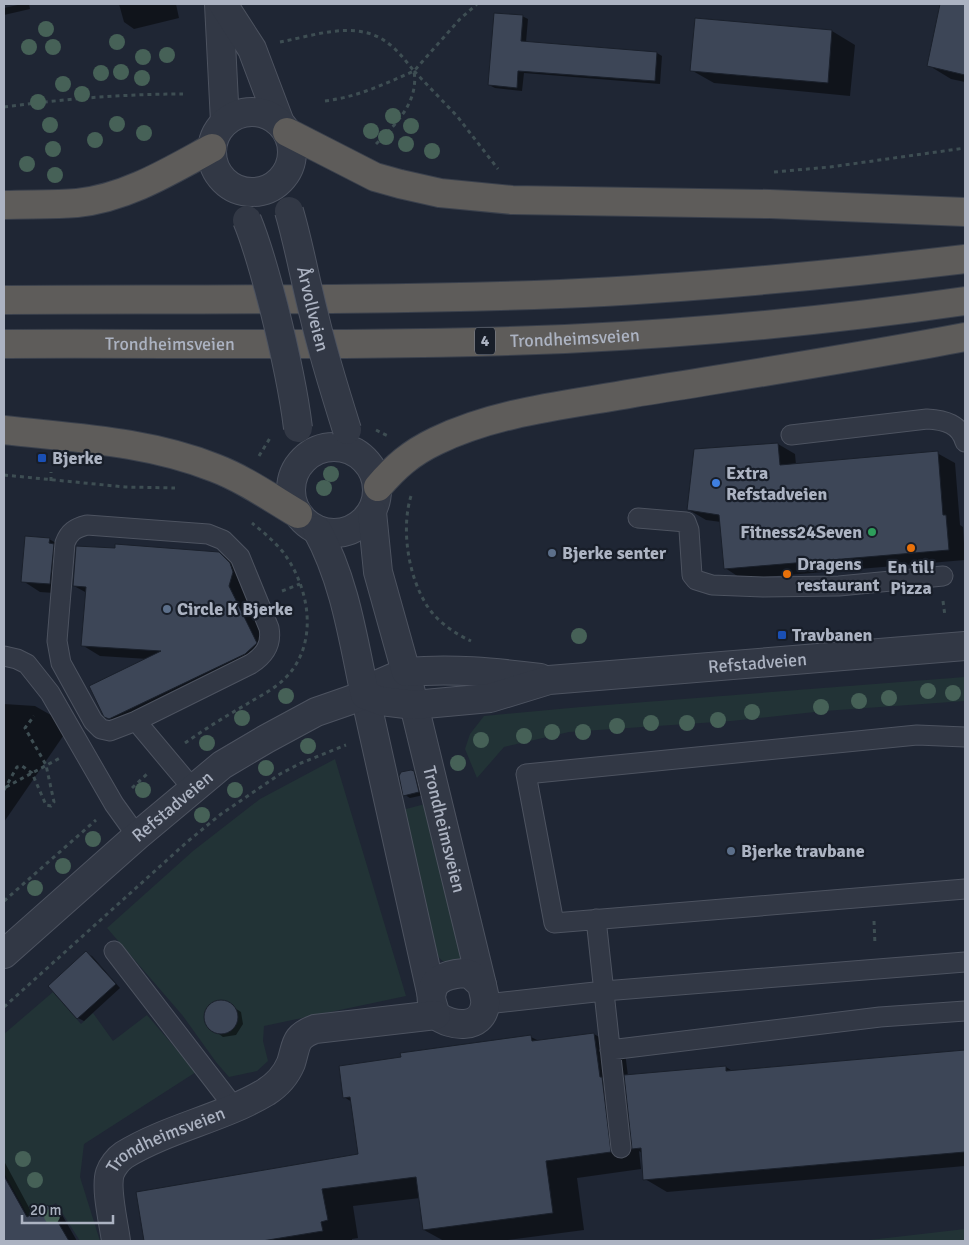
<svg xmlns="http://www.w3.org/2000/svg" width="969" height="1245" viewBox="0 0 969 1245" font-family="Signika,sans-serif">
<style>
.green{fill:#223336}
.shadow{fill:#0007}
.building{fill:#3d4657;stroke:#1a202b}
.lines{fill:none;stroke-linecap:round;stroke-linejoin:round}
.service-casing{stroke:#4d5360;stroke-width:21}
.minor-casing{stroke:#4d5360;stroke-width:30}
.tertiary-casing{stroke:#4d5360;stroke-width:30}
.trunk-casing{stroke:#3a404c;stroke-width:30}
.path{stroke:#3e4e53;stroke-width:3;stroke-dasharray:4 4;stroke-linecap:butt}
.service{stroke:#323845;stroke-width:19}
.minor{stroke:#323845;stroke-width:28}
.tertiary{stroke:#323845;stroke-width:28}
.trunk{stroke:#5e5c5a;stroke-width:28}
.tertiary-bridge-casing{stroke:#4d5360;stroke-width:30;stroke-linecap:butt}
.tertiary-bridge{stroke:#323845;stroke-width:28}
.tree{fill:#466157}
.transit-dot{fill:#1a4fb4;stroke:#181e29;stroke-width:2}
.shop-dot{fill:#3f7fe0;stroke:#181e29;stroke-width:2}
.leisure-dot{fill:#2e9e5b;stroke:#181e29;stroke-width:2}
.food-dot{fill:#e8710a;stroke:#181e29;stroke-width:2}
.service-dot{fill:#5c6f8a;stroke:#181e29;stroke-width:2}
.labels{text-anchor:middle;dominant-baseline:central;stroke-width:4.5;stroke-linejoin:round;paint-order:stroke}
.shield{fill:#181e29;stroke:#808694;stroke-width:1}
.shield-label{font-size:16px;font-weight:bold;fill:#acb3c2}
.street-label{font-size:18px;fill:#acb3c2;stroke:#181e29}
.poi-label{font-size:18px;font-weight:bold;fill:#acb3c2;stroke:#181e29;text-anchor:start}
</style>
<rect width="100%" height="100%" fill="#1f2634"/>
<path class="green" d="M 965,677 L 965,701 L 824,711 L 731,721 L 569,732 L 504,747 L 477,778 L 465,749 L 470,734 L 484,716 L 581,707 Z
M 335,759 L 406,996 L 264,1026 L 263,1041 L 268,1061 L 257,1071 L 229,1077 L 216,1062 L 183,1016 L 107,928 L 193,851 L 260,799 Z
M 429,803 L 462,958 C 452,961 444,966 438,956 L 402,810 Z
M 53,992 L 81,1024 L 93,1013 L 113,1041 L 147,1015 L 196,1072 L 84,1144 L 80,1177 L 100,1241 L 80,1241 L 56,1203 L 29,1218 L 4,1173 L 4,1034 Z
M 965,1229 L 965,1241 L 861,1241 Z"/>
<path class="shadow" d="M 22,4 L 29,4 L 30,9 L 4,15 L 4,8 Z
M 119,4 L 176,4 L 179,18 L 134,29 L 124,22 Z
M 942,4 L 965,4 L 965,82 L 951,79 L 928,65 Z
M 522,16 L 528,19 L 526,42 L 657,53 L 662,56 L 660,84 L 524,73 L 522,91 L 495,88 L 489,85 Z
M 832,31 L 855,45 L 850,96 L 714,83 L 691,70 Z
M 778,444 L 795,454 L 796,465 L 937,453 L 955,463 L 960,525 L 963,527 L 965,560 L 742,579 L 725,568 L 721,522 L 706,520 L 689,510 Z
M 49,539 L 67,549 L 68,594 L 40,592 L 23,581 Z
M 219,553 L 237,564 L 274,653 L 128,729 L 105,716 L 148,659 L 100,656 L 82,645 L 87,593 L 74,586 Z
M 4,704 L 35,706 L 70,726 L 4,822 Z
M 411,771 L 420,776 L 424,795 L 410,798 L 405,795 Z
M 86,953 L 92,956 L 120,988 L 84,1021 L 78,1018 Z
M 224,1001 L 241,1012 L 243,1024 L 236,1035 L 223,1037 L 207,1025 L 205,1013 L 212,1003 Z
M 594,1034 L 625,1052 L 628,1076 L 726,1067 L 734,1072 L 965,1051 L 965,1166 L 667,1192 L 645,1179 L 642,1153 L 639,1151 L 641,1169 L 577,1178 L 584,1230 L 500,1241 L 444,1241 L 424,1230 L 420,1198 L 353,1206 L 358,1238 L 352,1239 L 352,1241 L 145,1241 L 137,1193 L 359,1155 L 352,1102 L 344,1097 L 531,1037 L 539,1041 Z
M 4,1161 L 33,1215 L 48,1206 L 61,1213 L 77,1241 L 4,1241 Z"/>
<path class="building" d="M 940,4 L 965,4 L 965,75 L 927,66 Z
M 494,13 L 523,15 L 521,41 L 657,52 L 655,81 L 518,71 L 517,88 L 488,85 Z
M 695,18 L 832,30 L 828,83 L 690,71 Z
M 778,443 L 780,465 L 938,451 L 943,515 L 946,515 L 949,550 L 724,569 L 719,515 L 687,510 L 694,449 Z
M 25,536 L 50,538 L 49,543 L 54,544 L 50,584 L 21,582 Z
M 115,544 L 219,552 L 230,563 L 233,572 L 229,586 L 257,643 L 245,654 L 109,719 L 104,717 L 89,686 L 161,651 L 81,646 L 86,587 L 73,586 L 76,546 L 115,548 Z
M 411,770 L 414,771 L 419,792 L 403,796 L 399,776 L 401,772 Z
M 86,951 L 116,984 L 77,1019 L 48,986 Z
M204 1017a17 17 0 1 1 34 0a17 17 0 1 1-34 0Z
M 594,1033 L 600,1077 L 602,1077 L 611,1152 L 546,1161 L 553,1213 L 423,1230 L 416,1177 L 322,1189 L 328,1220 L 321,1222 L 323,1231 L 262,1241 L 144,1241 L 136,1192 L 358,1154 L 350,1097 L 343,1098 L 339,1066 L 401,1057 L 400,1053 L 531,1035 L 532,1041 Z
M 965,1050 L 965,1152 L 643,1180 L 641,1148 L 632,1149 L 624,1075 L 726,1066 L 726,1071 Z
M 4,1176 L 27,1217 L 48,1205 L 69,1241 L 4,1241 Z"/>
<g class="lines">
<g class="service-casing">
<path id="service" d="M 791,435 L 927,419 C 945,420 960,424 965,442
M 638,518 L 686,522 L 689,530 L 692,575 L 696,580 L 712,585 L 763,587 L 839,586 L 943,576
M 87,525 L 208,534 L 223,540 L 240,557 L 269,628 C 272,644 265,655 251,664 L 136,721 L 110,731 L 101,729 L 93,721 L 61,663 L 57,641 L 65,543 C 69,532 75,528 87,525 Z
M 4,656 L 17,659 L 27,664 L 50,693 L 114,804 L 137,836
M 136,721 L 193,789
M 965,737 L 917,735 L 526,774 L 554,923 L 965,889
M 596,919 L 621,1148
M 114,951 L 234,1107
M 486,1004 L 604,991 L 965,962
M 610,1050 L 880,1017 L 965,1011"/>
</g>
<g class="minor-casing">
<g id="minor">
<path d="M 365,695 L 431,992"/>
<path id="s1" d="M 4,954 L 137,836 L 222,765 L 266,739 L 316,712 L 365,695 L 374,686 L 406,672 L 482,985"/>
<path d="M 464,973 L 471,975 L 482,985 C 483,991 486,999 485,1005 C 482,1030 451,1027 436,1015 C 434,1009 430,998 432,992 C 434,977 452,974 464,973 Z"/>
<path id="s2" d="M 116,1241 C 114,1225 105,1188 110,1173 C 112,1167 118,1159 124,1155 C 168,1128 223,1118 266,1092 C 277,1085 286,1075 291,1063 C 297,1044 294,1037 315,1029 L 436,1015"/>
</g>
</g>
<g class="tertiary-casing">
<g id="tertiary">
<path d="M 219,4 L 225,122"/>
<path d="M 223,4 L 252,49 L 280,123"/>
<circle cx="252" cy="152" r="40"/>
<circle cx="334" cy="490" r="43"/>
<path d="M 372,512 L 378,572 L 406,672 C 452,668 493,672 540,678"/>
<path id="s3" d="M 317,530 C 345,581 353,639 365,695 L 381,701 L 414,705 L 490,698 L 549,680 L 965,646"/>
</g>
</g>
<g class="trunk-casing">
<g id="trunk">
<path d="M 287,132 L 375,177 L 400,184 L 440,193 L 512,200 L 770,204 L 965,212"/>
<path d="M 4,205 C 28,204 53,205 77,203 C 126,198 170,171 212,148"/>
<path d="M 4,300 C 189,299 375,301 560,294 C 695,288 831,275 965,259"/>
<path id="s4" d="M 4,344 C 191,343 378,347 565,339 C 699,333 833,320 965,301"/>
<path d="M 4,430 C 74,438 148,441 215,468 C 244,479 271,498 298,514"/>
<path d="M 378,487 C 396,466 411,453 436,441 C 498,411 568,405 634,393 C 744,375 855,358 965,337"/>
</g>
</g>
<path class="path" d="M 280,42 C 313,36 354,20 385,41 C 396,48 405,60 414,71 L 460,19 L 477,4
M 414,71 L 457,116 L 498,169
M 325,101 C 357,97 385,84 414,71
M 4,107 C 64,99 123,94 183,94
M 376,144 C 396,124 419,102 414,71
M 774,172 L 830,167 L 965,148
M 376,430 L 388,436
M 259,456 L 270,438
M 4,475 L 125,487 L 175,488
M 51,481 L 51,472
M 411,496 C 401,528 408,575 426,604 C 435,620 455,634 471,641
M 282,591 L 300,584
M 943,601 L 945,616
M 185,743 C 205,729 226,716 247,704 C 256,698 267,693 276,686 C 320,654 313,592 283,552 C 274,541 263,532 252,523
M 6,787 L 60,758
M 132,788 L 148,773
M 4,790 L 17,767 L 22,766 L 32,773 L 46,805 L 51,806 L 54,802 L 46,765 L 25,728 L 34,716
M 4,901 L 96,820
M 874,921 L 875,945
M 4,1007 L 187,842 L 221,814 L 280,774 L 301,763 L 346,745"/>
<use href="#service" class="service"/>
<use href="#minor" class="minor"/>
<use href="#tertiary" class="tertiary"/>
<use href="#trunk" class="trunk"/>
<g class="tertiary-bridge-casing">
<g id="tertiary-bridge">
<path id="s5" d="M 289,211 C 299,245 305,280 314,315 C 323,354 335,392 347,430"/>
<path d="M 247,220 C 259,249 266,278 274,308 C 284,348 293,387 298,428"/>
</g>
</g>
<use href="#tertiary-bridge" class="tertiary-bridge"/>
</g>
<g class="tree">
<circle cx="46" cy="29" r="8"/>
<circle cx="117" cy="42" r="8"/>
<circle cx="29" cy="47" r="8"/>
<circle cx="53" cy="47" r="8"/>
<circle cx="167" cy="55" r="8"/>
<circle cx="143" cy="57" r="8"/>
<circle cx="121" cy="72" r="8"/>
<circle cx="101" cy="73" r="8"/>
<circle cx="142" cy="78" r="8"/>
<circle cx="63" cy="84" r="8"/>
<circle cx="82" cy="94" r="8"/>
<circle cx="38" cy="102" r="8"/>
<circle cx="393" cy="116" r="8"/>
<circle cx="117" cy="124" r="8"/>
<circle cx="50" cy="125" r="8"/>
<circle cx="411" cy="126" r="8"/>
<circle cx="371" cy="131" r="8"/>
<circle cx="144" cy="133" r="8"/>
<circle cx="386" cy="137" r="8"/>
<circle cx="95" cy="140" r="8"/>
<circle cx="406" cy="144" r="8"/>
<circle cx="53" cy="149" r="8"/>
<circle cx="432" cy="151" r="8"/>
<circle cx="27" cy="164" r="8"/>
<circle cx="55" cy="175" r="8"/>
<circle cx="331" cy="474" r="8"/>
<circle cx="324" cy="488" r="8"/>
<circle cx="579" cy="636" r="8"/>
<circle cx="928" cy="691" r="8"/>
<circle cx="953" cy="693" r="8"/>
<circle cx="286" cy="696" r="8"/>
<circle cx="889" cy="698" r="8"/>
<circle cx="859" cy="701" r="8"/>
<circle cx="821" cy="707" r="8"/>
<circle cx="752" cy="712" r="8"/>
<circle cx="242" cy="718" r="8"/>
<circle cx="718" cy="720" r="8"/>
<circle cx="651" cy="723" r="8"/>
<circle cx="687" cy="723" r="8"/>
<circle cx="617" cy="726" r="8"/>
<circle cx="552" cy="732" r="8"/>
<circle cx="583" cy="732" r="8"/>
<circle cx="524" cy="736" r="8"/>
<circle cx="481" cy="740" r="8"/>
<circle cx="207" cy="743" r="8"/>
<circle cx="308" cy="746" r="8"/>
<circle cx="458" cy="763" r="8"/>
<circle cx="266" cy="768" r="8"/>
<circle cx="143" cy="790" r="8"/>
<circle cx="235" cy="790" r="8"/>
<circle cx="202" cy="815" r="8"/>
<circle cx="93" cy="839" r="8"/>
<circle cx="63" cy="866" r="8"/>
<circle cx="35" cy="888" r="8"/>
<circle cx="23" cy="1159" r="8"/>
<circle cx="35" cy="1180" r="8"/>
<circle cx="52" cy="1216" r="8"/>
</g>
<g class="transit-dot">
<rect x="37" y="453" width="10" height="10" rx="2.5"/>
<rect x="777" y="630" width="10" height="10" rx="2.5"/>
</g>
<circle class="shop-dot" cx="716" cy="483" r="5"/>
<circle class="leisure-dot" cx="872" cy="532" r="5"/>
<g class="food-dot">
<circle cx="911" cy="548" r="5"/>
<circle cx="787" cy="574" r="5"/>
</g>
<g class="service-dot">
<circle cx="552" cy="553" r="5"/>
<circle cx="167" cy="609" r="5"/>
<circle cx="731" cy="851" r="5"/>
</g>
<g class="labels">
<rect class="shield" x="475" y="327.5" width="20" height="27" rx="4"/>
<g class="shield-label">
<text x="485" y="341">4</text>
</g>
<g class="street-label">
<text stroke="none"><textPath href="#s5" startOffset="101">Årvollveien</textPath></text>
<text stroke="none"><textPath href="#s4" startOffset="571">Trondheimsveien</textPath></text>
<text stroke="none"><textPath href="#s4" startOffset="166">Trondheimsveien</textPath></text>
<text stroke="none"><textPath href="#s3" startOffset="570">Refstadveien</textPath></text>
<text stroke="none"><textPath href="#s1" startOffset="224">Refstadveien</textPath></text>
<text stroke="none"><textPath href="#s1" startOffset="658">Trondheimsveien</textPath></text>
<text stroke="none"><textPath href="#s2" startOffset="136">Trondheimsveien</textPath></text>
</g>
<g class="poi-label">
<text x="52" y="458">Bjerke</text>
<text x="726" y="473">Extra<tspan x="726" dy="21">Refstadveien</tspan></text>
<text x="862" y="532" text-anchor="end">Fitness24Seven</text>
<text x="562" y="553">Bjerke senter</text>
<text x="797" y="564">Dragens<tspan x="797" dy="21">restaurant</tspan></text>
<text x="911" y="567" text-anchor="middle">En til!<tspan x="911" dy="21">Pizza</tspan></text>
<text x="177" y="609">Circle K Bjerke</text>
<text x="792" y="635">Travbanen</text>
<text x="741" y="851">Bjerke travbane</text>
</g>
</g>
<rect width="969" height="1245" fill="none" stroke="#acb3c2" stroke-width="10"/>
<path d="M22 1215v8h91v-8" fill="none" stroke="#acb3c2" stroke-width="2.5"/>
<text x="30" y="1215" font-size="15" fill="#acb3c2" stroke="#181e29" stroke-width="4" paint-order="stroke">20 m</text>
</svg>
